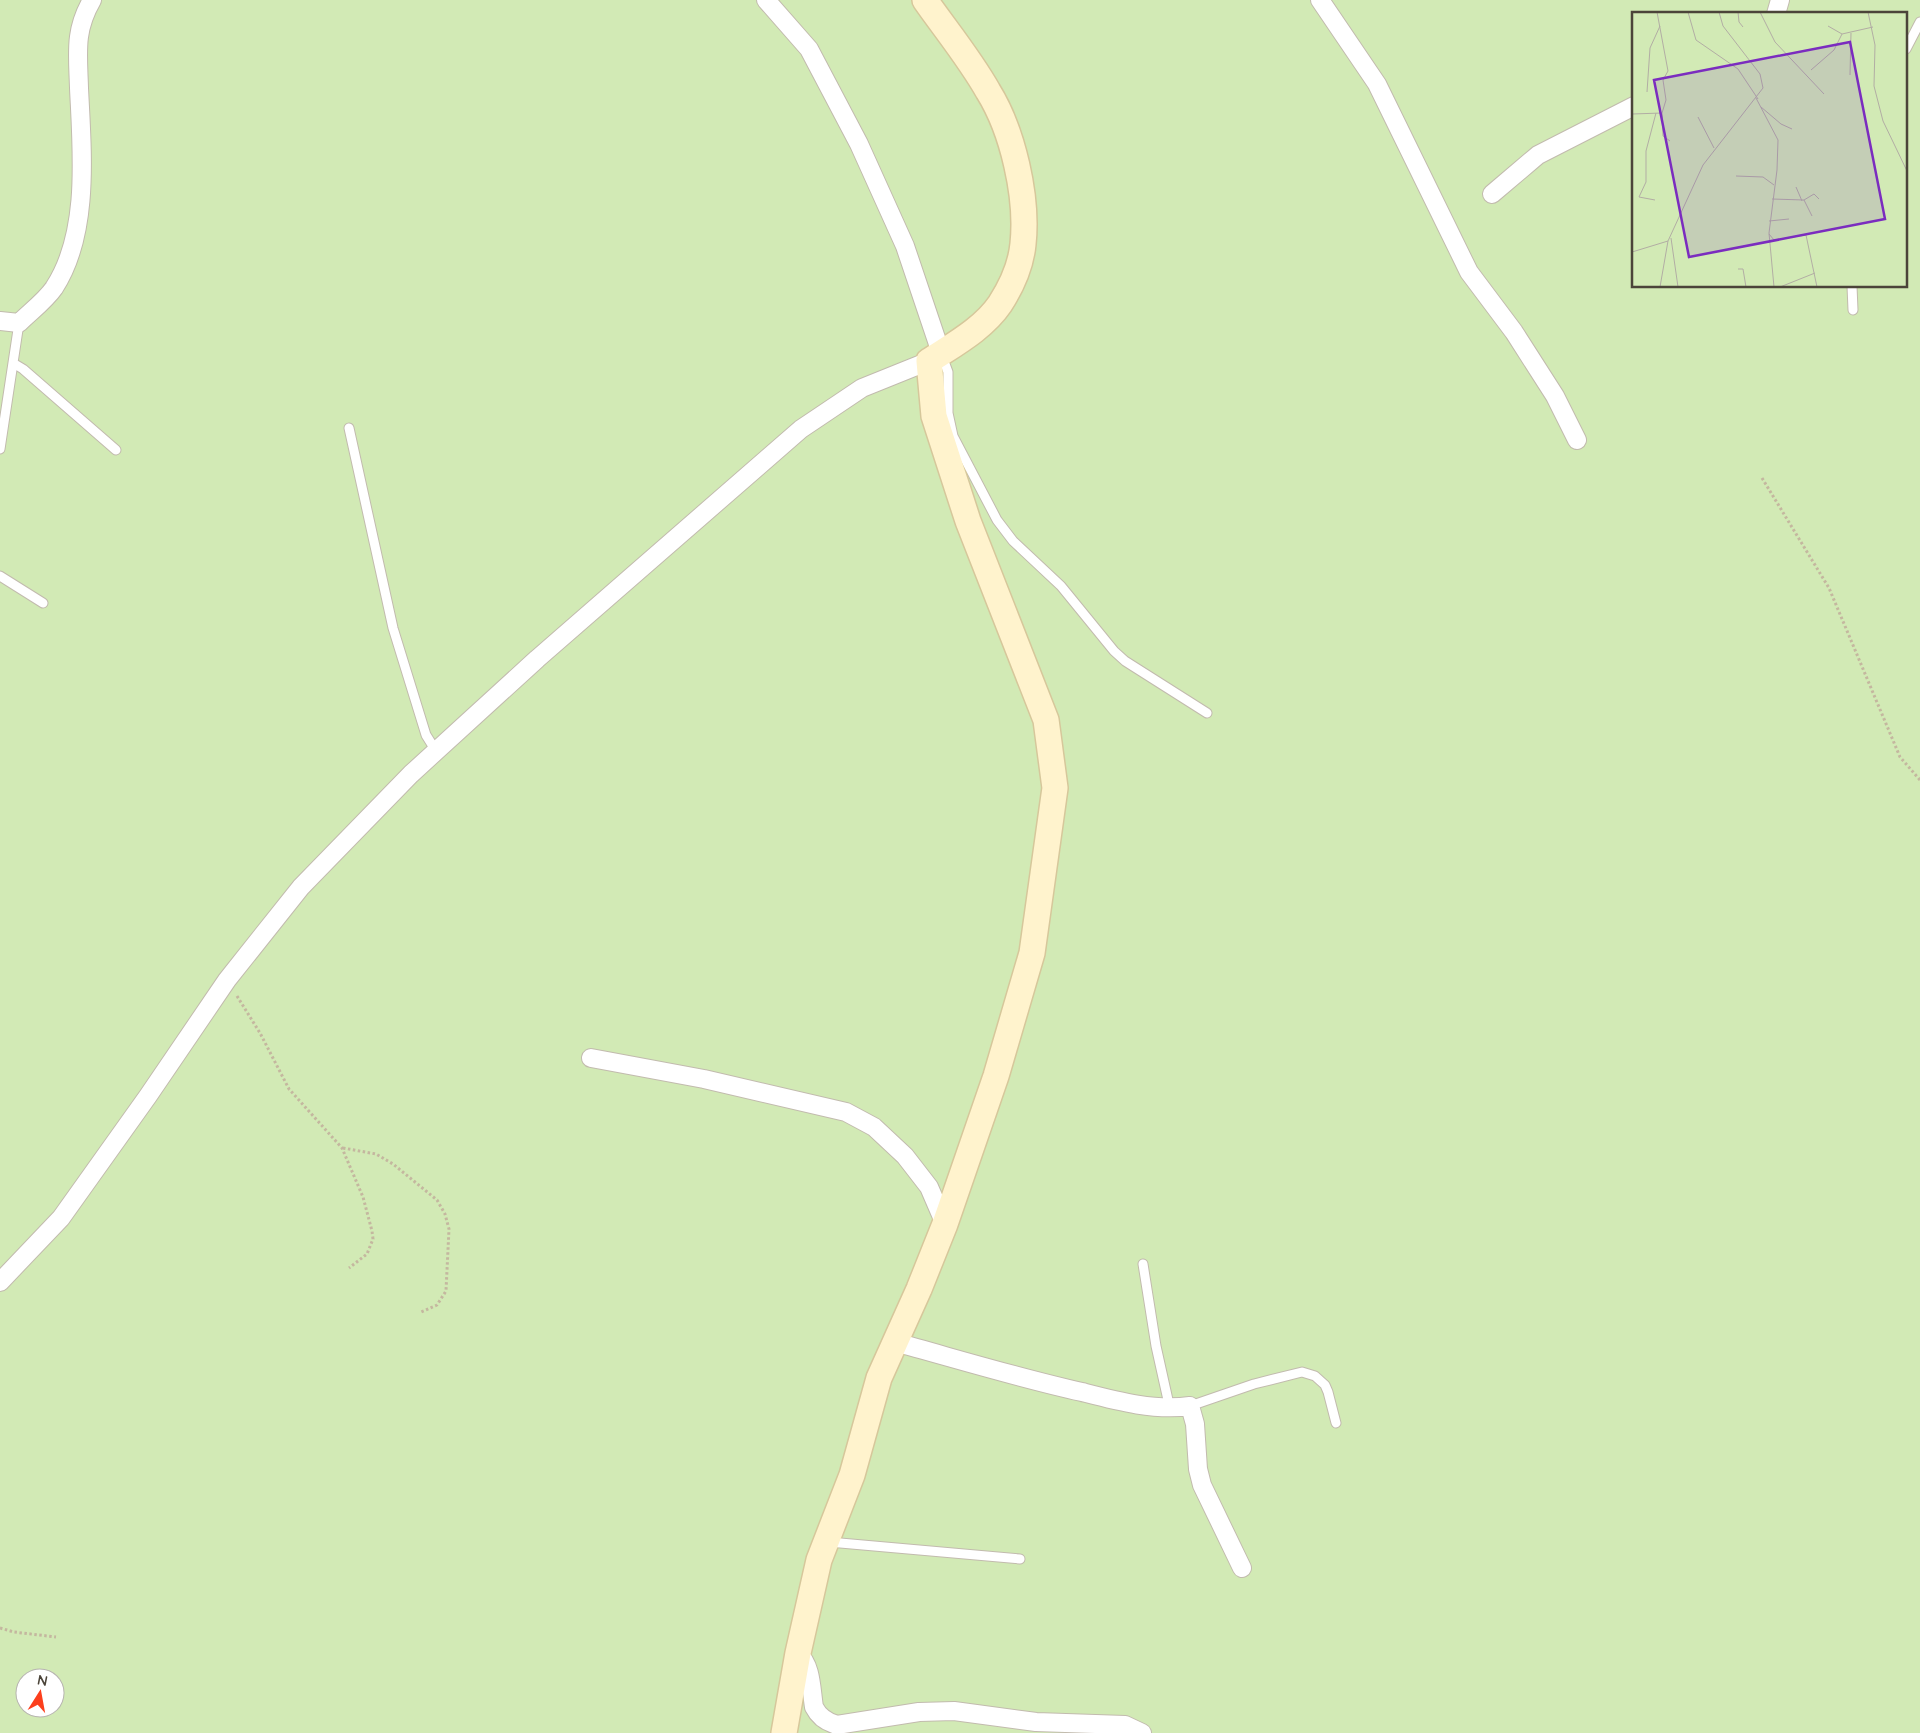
<svg xmlns="http://www.w3.org/2000/svg" width="1920" height="1733" viewBox="0 0 1920 1733" font-family="Quicksand,sans-serif">
<style>
.green{fill:#d2eab5;fill-rule:evenodd}
.lines{fill:none;stroke-linecap:round;stroke-linejoin:round}
.lane-casing{stroke:#c2bbae;stroke-width:11}
.street-casing{stroke:#c2bbae;stroke-width:20}
.secondary-casing{stroke:#d6c79b;stroke-width:28}
.path{stroke:#c4b79f;stroke-width:3;stroke-dasharray:2.5 2.5;stroke-linecap:butt}
.lane{stroke:#fff;stroke-width:9}
.street{stroke:#fff;stroke-width:18}
.secondary{stroke:#fff3cd;stroke-width:25}
.inset-road{fill:none;stroke:#b2ada4;stroke-width:1}
.view{fill:#7b2cbf;fill-opacity:0.15;stroke:#7b2cbf;stroke-width:2.5}
.inset-edge{fill:none;stroke:#4b4439;stroke-width:2.5}
</style>
<rect width="100%" height="100%" fill="#f6f3ec"/>
<path class="green" d="M 0,0 L 1920,0 L 1920,1733 L 0,1733 ZM 1634,14 L 1906,14 L 1906,286 L 1634,286 ZM 25,1678 L 55,1678 L 55,1708 L 25,1708 Z"/>
<g class="lines">
<g class="lane-casing">
<path id="lane" d="M 1906,49 L 1920,22
M 1852,286 L 1853,310
M 942,356 L 948,372 L 948,413 L 953,436 L 997,520 L 1013,541 L 1061,586 L 1114,651 L 1125,661 L 1207,713
M 13,363 L 23,369 L 116,450
M 349,428 L 393,628 L 426,735 L 436,751
M 0,449 L 19,323
M 0,576 L 43,603
M 1143,1264 L 1156,1346 L 1170,1409
M 1190,1406 L 1254,1384 L 1302,1372 L 1315,1376 L 1325,1385 L 1328,1392 L 1336,1423
M 829,1542 L 1020,1559"/>
</g>
<g class="street-casing">
<path id="street" d="M 766,0 L 809,49 L 859,144 L 905,246 L 941,353
M 1320,0 L 1377,84 L 1469,272 L 1514,332 L 1555,396 L 1577,440
M 1776,14 L 1780,0
M 1492,194 L 1538,155 L 1634,106
M 0,321 L 19,323 C 30,312 45,301 54,288 C 90,233 82,152 79,88 C 78,53 74,31 92,0
M 591,1058 L 704,1079 L 846,1112 L 874,1127 L 905,1156 L 929,1187 L 945,1224
M 0,1282 L 61,1218 L 148,1096 L 227,980 L 301,887 L 411,774 L 537,659 L 801,429 L 862,388 L 929,361
M 895,1342 C 957,1359 1019,1378 1082,1392 C 1117,1401 1154,1411 1190,1406 L 1195,1424 L 1198,1469 L 1202,1485 L 1242,1568
M 798,1653 C 812,1666 811,1689 814,1707 C 819,1717 826,1722 837,1725 L 919,1712 L 954,1711 L 1036,1722 L 1125,1725 L 1142,1733"/>
</g>
<g class="secondary-casing">
<path id="secondary" d="M 784,1733 L 798,1653 L 819,1560 L 852,1475 L 879,1378 L 919,1289 L 945,1224 L 996,1076 L 1032,953 L 1055,788 L 1046,720 L 968,521 L 934,416 L 929,361 C 953,345 983,329 1000,304 C 1011,287 1021,265 1023,244 C 1028,197 1013,131 988,91 C 970,59 946,30 925,0"/>
</g>
<path class="path" d="M 1762,478 L 1829,588 L 1900,757 L 1920,780
M 237,996 L 260,1033 L 289,1089 L 342,1148 L 363,1197 L 372,1231 L 373,1239 L 367,1254 L 349,1268
M 343,1148 L 376,1154 L 393,1164 L 437,1200 L 445,1214 L 449,1229 L 446,1291 L 437,1305 L 421,1312
M 0,1628 L 14,1632 L 56,1637"/>
<use href="#lane" class="lane"/>
<use href="#street" class="street"/>
<use href="#secondary" class="secondary"/>
</g>
<g transform="translate(1632 12)">
<rect width="275" height="275" fill="#f6f3ec"/>
<path d="M 0,0 L 275,0 L 275,275 L 0,275 Z" fill="#d2eab5"/>
<path class="inset-road" d="M 25,0 L 36,59 L 31,68 L 34,88 L 30,101 L 31,124 L 38,129M 56,0 L 64,28 L 106,57 L 126,87M 106,0 L 107,10 L 111,15M 128,0 L 143,30 L 192,82M 236,0 L 243,33 L 242,74 L 251,109 L 275,159M 196,14 L 210,22 L 241,15M 179,58 L 202,38 L 210,22M 218,63 L 219,21M 15,80 L 18,36 L 28,14M 124,86 L 146,128 L 145,158 L 137,221 L 142,275M 129,95 L 149,112 L 160,117M 0,102 L 30,101M 66,105 L 82,136M 104,164 L 131,165 L 142,173M 164,175 L 170,189M 140,187 L 172,188 L 180,204M 23,188 L 7,185 L 14,170 L 14,139 L 24,101M 172,188 L 182,182 L 187,187M 137,209 L 157,207M 137,222 L 142,228 L 174,223 L 185,275M 39,226 L 46,275M 0,240 L 36,229M 106,257 L 111,257 L 114,275M 28,275 L 36,229 L 71,153 L 131,76 L 128,62 L 91,14 L 87,0M 148,275 L 183,261"/>
<path class="view" d="M 218,30 L 253,207 L 57,245 L 22,68 Z"/>
<rect width="275" height="275" class="inset-edge"/>
</g>
<g transform="translate(40 1693) rotate(11)"><circle r="24" fill="#ffffff" stroke="#b7b4b0"/>
<path d="M0-4L9 19L0 12L-9 19Z" fill="#fc3f1d"/>
<text y="-8" font-size="14" font-weight="bold" text-anchor="middle" fill="#4b4439">N</text>
</g>
</svg>
